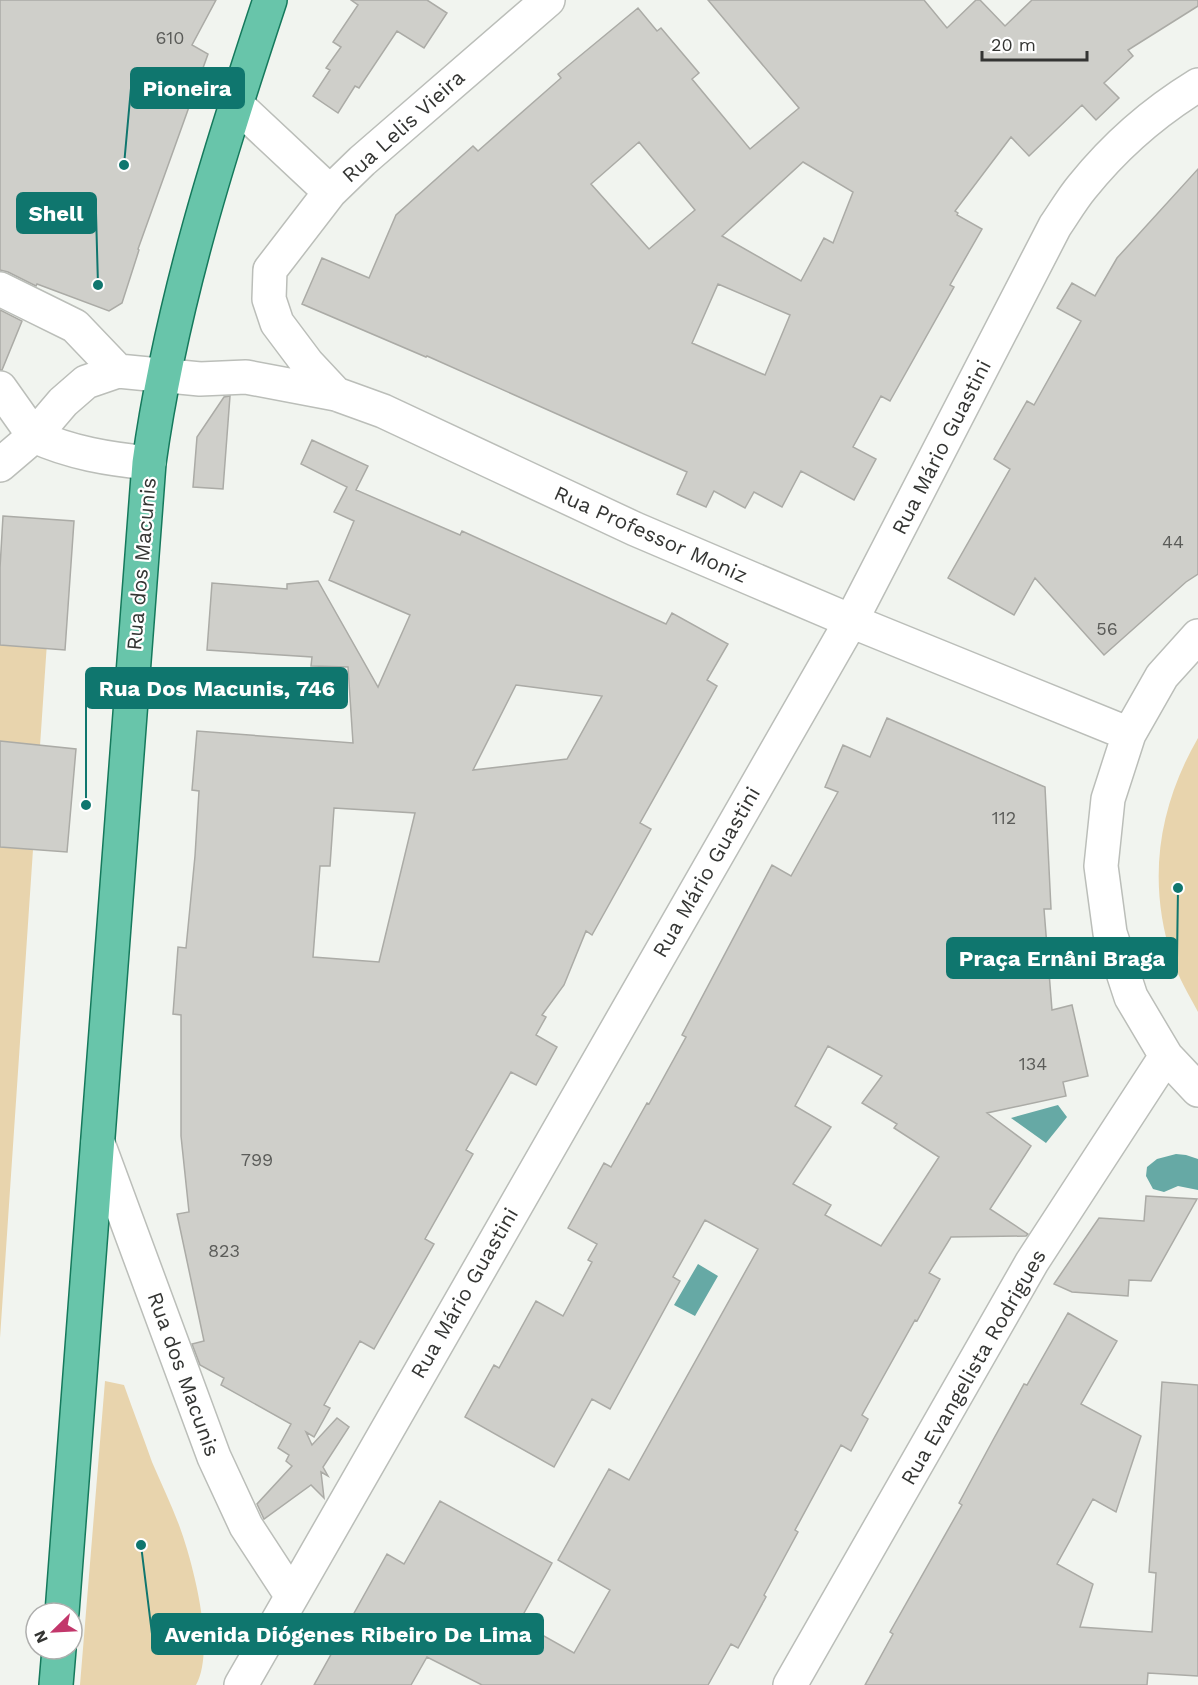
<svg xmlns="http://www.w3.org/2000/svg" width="1198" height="1685" viewBox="0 0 1198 1685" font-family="'Work Sans',sans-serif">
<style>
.green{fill:#e8d4ad}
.water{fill:#66a9a5}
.building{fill:#cfcfca;stroke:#ababa6;stroke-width:1.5;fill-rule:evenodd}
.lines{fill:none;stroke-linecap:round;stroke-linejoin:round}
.minor-casing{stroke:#bbbeb9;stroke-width:36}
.major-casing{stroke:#15795c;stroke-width:36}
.minor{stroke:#fff;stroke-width:33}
.major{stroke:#68c5aa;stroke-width:33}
.labels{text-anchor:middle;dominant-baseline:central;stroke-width:4.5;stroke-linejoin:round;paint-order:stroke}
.number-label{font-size:18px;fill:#5b5c59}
.street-label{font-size:21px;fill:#343533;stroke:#fff}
.leader{fill:none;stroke:#0f766e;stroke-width:2}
.callout-dot{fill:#0f766e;stroke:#fff;stroke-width:2}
.callout{fill:#0f766e;stroke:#0f766e;stroke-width:2}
.callout-label{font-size:22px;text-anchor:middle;font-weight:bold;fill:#fff}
</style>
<rect width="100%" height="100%" fill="#f1f4ef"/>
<path class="green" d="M 54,539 L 0,1338 L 0,588 Z
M 1198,738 L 1198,1012 C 1189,995 1178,977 1172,958 C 1147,882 1158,807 1198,738 Z
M 105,1381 L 124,1385 C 133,1411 143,1436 152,1462 C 161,1483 171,1504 179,1525 C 193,1563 216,1649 196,1685 L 80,1685 Z"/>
<path class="water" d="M 1058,1105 L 1067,1117 L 1046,1143 L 1011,1118 Z
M 1176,1154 L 1186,1155 L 1198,1159 L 1198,1190 L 1178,1186 L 1164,1192 L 1153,1189 L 1146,1176 L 1147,1167 L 1157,1159 Z
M 698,1264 L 718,1276 L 695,1316 L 674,1305 Z"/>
<path class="building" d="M 0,0 L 216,0 L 192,45 L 208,54 L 138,249 L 139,250 L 122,303 L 109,311 L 37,284 L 36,286 L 8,272 L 0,270 Z
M 351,0 L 427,0 L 447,13 L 424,48 L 397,31 L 359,88 L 355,86 L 338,113 L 313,96 L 330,70 L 326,68 L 341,47 L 333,42 L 358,5 Z
M 708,0 L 924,0 L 947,28 L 976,0 L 980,0 L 1005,26 L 1032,0 L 1198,0 L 1198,6 L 1128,50 L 1133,56 L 1104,83 L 1119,98 L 1096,120 L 1082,105 L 1029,156 L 1011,137 L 955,211 L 958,213 L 957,215 L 982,229 L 950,285 L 954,287 L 890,401 L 881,396 L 853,447 L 876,459 L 854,500 L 801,471 L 782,507 L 754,492 L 745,508 L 714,491 L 706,507 L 677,494 L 687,472 L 427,356 L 426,357 L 302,304 L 322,258 L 369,278 L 396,215 L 473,146 L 478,151 L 561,78 L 558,74 L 638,8 L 657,31 L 661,28 L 699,73 L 692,79 L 750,149 L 799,108 ZM 639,142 L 695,210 L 649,249 L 591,184 ZM 803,162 L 853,192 L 833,243 L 824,238 L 801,281 L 722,236 ZM 718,284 L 790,315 L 765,375 L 692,343 Z
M 1198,169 L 1198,574 L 1186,582 L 1104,655 L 1035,578 L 1014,615 L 948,578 L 1010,469 L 994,459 L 1027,401 L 1034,405 L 1081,321 L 1057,308 L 1072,283 L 1095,296 L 1117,258 Z
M 0,310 L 22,321 L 2,370 L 0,370 Z
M 230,396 L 223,489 L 193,487 L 197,437 L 224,397 Z
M 312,440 L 368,466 L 356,490 L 460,535 L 462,531 L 666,624 L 672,613 L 728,644 L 707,680 L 717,686 L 640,823 L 651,829 L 592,935 L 586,931 L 564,985 L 542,1015 L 546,1017 L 536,1035 L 557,1047 L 536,1085 L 511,1072 L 466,1150 L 473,1154 L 425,1239 L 434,1244 L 374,1349 L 360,1341 L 324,1405 L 330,1408 L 314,1437 L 306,1432 L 312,1445 L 337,1418 L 349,1427 L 323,1467 L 328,1476 L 321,1472 L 324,1498 L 311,1485 L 264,1519 L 257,1504 L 292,1466 L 286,1461 L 289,1455 L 278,1448 L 291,1424 L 221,1385 L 224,1378 L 200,1365 L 192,1344 L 204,1341 L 177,1214 L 189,1212 L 181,1136 L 181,1015 L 173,1014 L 178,947 L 186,948 L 195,856 L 199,791 L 192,790 L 197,731 L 353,743 L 348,667 L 311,666 L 312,657 L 207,650 L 212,583 L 287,589 L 287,584 L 318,581 L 378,687 L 410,615 L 329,580 L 354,521 L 334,512 L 347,487 L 301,464 ZM 516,685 L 602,696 L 567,759 L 473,770 ZM 334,808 L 415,813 L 379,962 L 313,957 L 320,866 L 330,866 Z
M 3,516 L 74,521 L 65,650 L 0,645 L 0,568 Z
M 887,718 L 1045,787 L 1051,909 L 1044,909 L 1052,1010 L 1072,1005 L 1088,1076 L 1063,1082 L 1066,1096 L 987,1113 L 1031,1146 L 990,1209 L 1028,1234 L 1026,1236 L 951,1237 L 929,1273 L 940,1279 L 917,1321 L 915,1320 L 862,1415 L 868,1419 L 851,1451 L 841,1445 L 795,1530 L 798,1532 L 764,1595 L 766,1597 L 738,1648 L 731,1644 L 708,1685 L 482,1685 L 427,1657 L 411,1685 L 314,1685 L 387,1554 L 404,1564 L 440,1501 L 552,1563 L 519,1622 L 574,1653 L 610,1590 L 558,1560 L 609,1469 L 629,1480 L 758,1249 L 705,1220 L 673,1277 L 680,1281 L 610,1409 L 592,1399 L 554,1467 L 465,1417 L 494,1365 L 499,1368 L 536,1301 L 563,1316 L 592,1262 L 588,1260 L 597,1244 L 568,1228 L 604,1163 L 611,1167 L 647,1103 L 649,1104 L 686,1037 L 682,1035 L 772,865 L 791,876 L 838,792 L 825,787 L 843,745 L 870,757 ZM 828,1046 L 882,1076 L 862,1103 L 897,1124 L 894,1128 L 939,1157 L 881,1246 L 825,1215 L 831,1205 L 793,1184 L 831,1127 L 795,1106 Z
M 0,741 L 76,749 L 67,852 L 0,847 Z
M 1146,1196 L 1197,1199 L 1151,1281 L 1129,1280 L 1128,1296 L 1072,1292 L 1054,1284 L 1099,1218 L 1144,1221 Z
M 1068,1313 L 1117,1341 L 1081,1404 L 1141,1436 L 1116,1512 L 1093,1499 L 1057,1564 L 1093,1584 L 1080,1627 L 1152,1632 L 1156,1573 L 1149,1572 L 1162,1382 L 1198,1385 L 1198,1676 L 1148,1673 L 1147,1685 L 865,1685 L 893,1634 L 890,1632 L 962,1505 L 959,1503 L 993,1440 L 1024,1384 L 1027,1385 Z"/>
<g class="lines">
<g class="minor-casing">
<path id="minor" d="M 236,104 L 330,192
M 0,289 L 75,326 L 118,371
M 0,388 L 34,436 L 0,465
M 336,394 L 307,363 L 277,323 L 269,299 L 270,270 L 330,192 L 362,161 L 548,0
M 149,463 C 109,459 71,453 34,436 L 63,402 L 86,382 L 118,371 L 200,379 L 246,377 L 336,394 L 383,411 L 635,529 L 851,621 L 1129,734
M 1198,636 L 1162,676 L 1129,734 L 1108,799 L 1101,866 L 1110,933 L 1131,997 L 1166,1056 L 1198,1090
M 98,1143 L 214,1457 L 246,1526 L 291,1595
M 241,1685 L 851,621 L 1055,226 C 1064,213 1072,199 1082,187 C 1114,147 1154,112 1198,85
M 790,1685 L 1032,1262 L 1166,1056"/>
</g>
<g class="major-casing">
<path id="major" d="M 62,1613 L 149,463 C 171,304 220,151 270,0
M 56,1685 L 59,1649"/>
</g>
<use href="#minor" class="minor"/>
<use href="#major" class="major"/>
</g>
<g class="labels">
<g class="number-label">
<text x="170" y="37">610</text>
<text x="1173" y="541">44</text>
<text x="1107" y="628">56</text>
<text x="1004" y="817">112</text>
<text x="1033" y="1063">134</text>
<text x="257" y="1159">799</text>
<text x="224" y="1250">823</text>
</g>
<g class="street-label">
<text transform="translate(403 126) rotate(-42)">Rua Lelis Vieira</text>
<text transform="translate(941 447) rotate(-63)">Rua Mário Guastini</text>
<text transform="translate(651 534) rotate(24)">Rua Professor Moniz</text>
<text transform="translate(141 564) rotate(-85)">Rua dos Macunis</text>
<text transform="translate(706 872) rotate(-60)">Rua Mário Guastini</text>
<text transform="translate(464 1293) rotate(-60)">Rua Mário Guastini</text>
<text transform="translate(973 1367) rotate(-60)">Rua Evangelista Rodrigues</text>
<text transform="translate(184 1374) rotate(70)">Rua dos Macunis</text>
</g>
</g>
<path class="leader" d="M124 165L131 88M98 285L96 213M86 805L86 688M1178 888L1177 958M141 1545L152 1634"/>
<g class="callout-dot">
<circle cx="124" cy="165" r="6"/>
<circle cx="98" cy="285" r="6"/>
<circle cx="86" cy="805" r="6"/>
<circle cx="1178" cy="888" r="6"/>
<circle cx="141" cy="1545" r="6"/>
</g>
<g class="callout">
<rect x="131" y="68" width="113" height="40" rx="6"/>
<rect x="17" y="193" width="79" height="40" rx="6"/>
<rect x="86" y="668" width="261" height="40" rx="6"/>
<rect x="947" y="938" width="230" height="40" rx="6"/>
<rect x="152" y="1614" width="391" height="40" rx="6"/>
</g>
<g class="callout-label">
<text x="187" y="96">Pioneira</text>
<text x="56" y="221">Shell</text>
<text x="217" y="696">Rua Dos Macunis, 746</text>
<text x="1062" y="966">Praça Ernâni Braga</text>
<text x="348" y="1642">Avenida Diógenes Ribeiro De Lima</text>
</g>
<g transform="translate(54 1631) rotate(246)"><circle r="28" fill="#ffffff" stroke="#aeaead" stroke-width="1.5"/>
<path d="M0-4.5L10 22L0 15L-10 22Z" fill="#c2376b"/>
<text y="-9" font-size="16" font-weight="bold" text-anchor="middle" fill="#343533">N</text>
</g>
<path d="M982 51v9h105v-9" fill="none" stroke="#343533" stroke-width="3"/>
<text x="991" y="51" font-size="18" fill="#343533" stroke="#ffffff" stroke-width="4.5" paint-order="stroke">20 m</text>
</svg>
